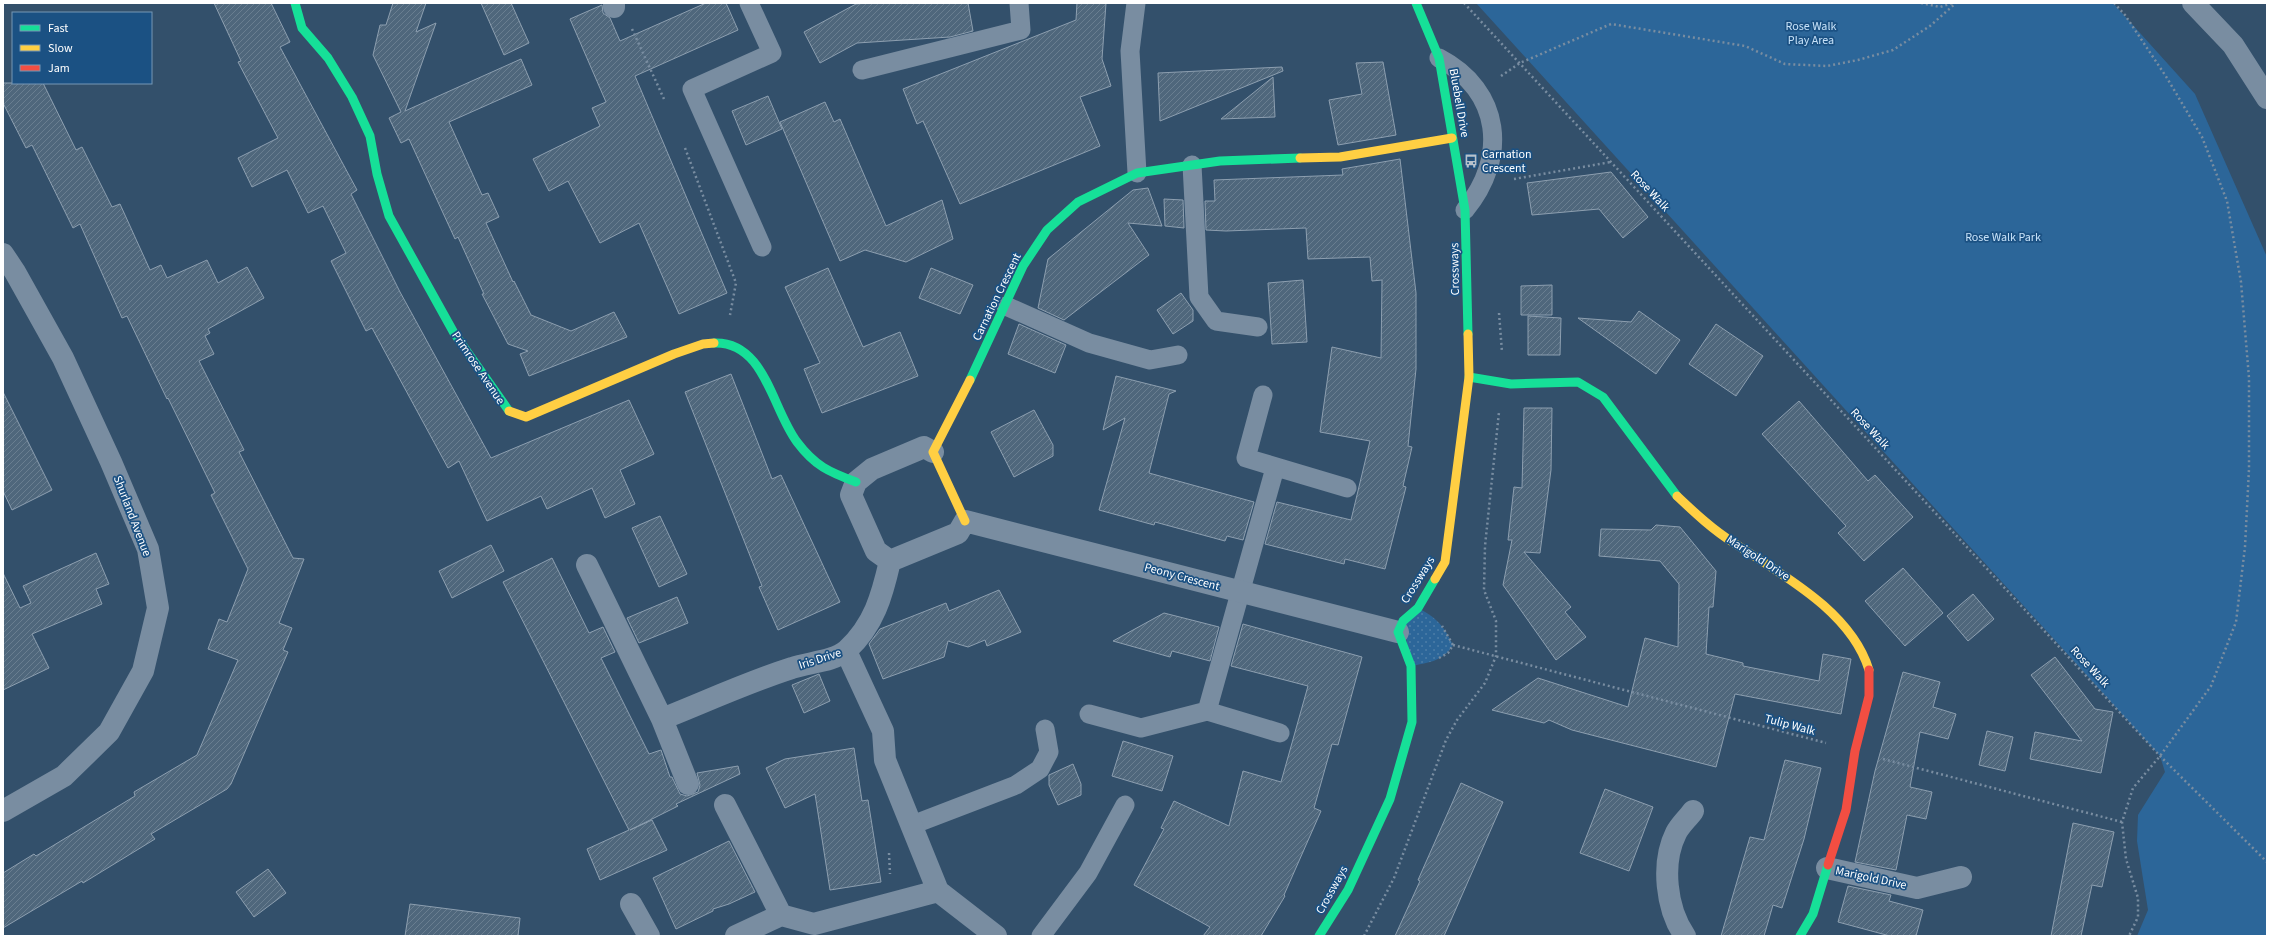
<svg xmlns="http://www.w3.org/2000/svg" width="2270" height="939" viewBox="0 0 2270 939" font-family="'Source Sans 3',sans-serif">
<style>
.grass{fill:url(#grass-dots)}
.park{fill:#2c6699}
.building{fill:url(#building-hatch);stroke:#8d9fb0}
.lines{fill:none;stroke-linecap:round;stroke-linejoin:round}
.path{stroke:#798da1;stroke-width:2.5;stroke-dasharray:2 3;stroke-linecap:butt}
.lane{stroke:#798da1;stroke-width:19}
.street{stroke:#798da1;stroke-width:22}
.fast{stroke:#16e098;stroke-width:9}
.slow{stroke:#ffcf43;stroke-width:9}
.jam{stroke:#f24e42;stroke-width:9}
.labels{text-anchor:middle;dominant-baseline:central;stroke-width:3.5;stroke-linejoin:round;paint-order:stroke}
.park-label{font-size:12px;fill:#c6e1f8;stroke:#1b5183}
.street-label{font-size:12px;fill:#fff;stroke:#1b5183}
.poi-label{font-size:12px;fill:#fff;stroke:#1b5183;text-anchor:start}
</style>
<defs>
<pattern id="grass-dots" width="8" height="8" patternUnits="userSpaceOnUse"><rect width="8" height="8" fill="#2c6699"/><path d="M2 2h.1M6 6h.1" fill="none" stroke="#4c7da8" stroke-width="1.8" stroke-linecap="round"/></pattern>
<pattern id="building-hatch" width="6" height="6" patternUnits="userSpaceOnUse"><rect width="6" height="6" fill="#4f677c"/><path d="M-1 1l2-2M0 6l6-6M5 7l2-2" fill="none" stroke="#697e90"/></pattern>
</defs>
<rect width="100%" height="100%" fill="#33506b"/>
<path class="grass" d="M 1418,608 C 1436,617 1444,626 1453,645 C 1444,661 1427,663 1411,666 L 1403,621 Z"/>
<path class="park" d="M 1476,3 L 2113,3 L 2195,94 L 2267,257 L 2267,936 L 2137,936 L 2148,910 L 2137,841 L 2138,815 L 2165,772 L 2160,756 Z"/>
<path class="building" d="M 214,3 L 271,3 L 290,42 L 280,47 L 357,190 L 351,194 L 400,292 L 491,458 L 629,400 L 654,454 L 620,470 L 635,504 L 605,518 L 592,488 L 547,509 L 541,496 L 487,521 L 459,461 L 448,468 L 372,328 L 366,331 L 331,261 L 346,253 L 323,206 L 308,213 L 287,170 L 252,187 L 238,158 L 278,138 L 238,62 L 241,61 Z
M 393,3 L 426,3 L 416,32 L 436,23 L 405,111 L 521,59 L 532,85 L 449,122 L 482,195 L 488,193 L 499,217 L 486,223 L 513,282 L 514,281 L 531,315 L 571,331 L 614,312 L 627,337 L 529,376 L 520,354 L 528,351 L 508,344 L 482,294 L 484,294 L 458,237 L 455,239 L 409,139 L 401,143 L 389,118 L 401,112 L 373,55 L 380,25 L 386,25 Z
M 481,3 L 511,3 L 529,43 L 504,55 Z
M 706,3 L 726,3 L 738,30 L 635,76 L 727,293 L 679,314 L 639,223 L 600,243 L 568,181 L 549,191 L 533,159 L 600,126 L 592,108 L 606,102 L 570,19 L 602,5 L 603,13 L 610,18 L 620,41 Z
M 868,3 L 968,3 L 973,31 L 950,37 L 857,43 L 820,63 L 804,32 L 856,4 Z
M 1077,3 L 1106,3 L 1102,59 L 1111,86 L 1080,97 L 1100,146 L 960,204 L 923,121 L 917,124 L 903,89 L 1076,20 Z
M 1383,62 L 1396,135 L 1338,145 L 1329,100 L 1362,94 L 1356,63 Z
M 1282,67 L 1283,71 L 1160,121 L 1158,73 Z
M 1273,77 L 1275,117 L 1221,119 Z
M 3,83 L 43,83 L 76,150 L 82,147 L 112,207 L 120,204 L 150,270 L 161,265 L 167,278 L 207,260 L 218,283 L 247,267 L 264,298 L 208,329 L 210,333 L 205,336 L 214,354 L 199,361 L 244,450 L 239,452 L 293,558 L 304,559 L 279,623 L 292,628 L 283,650 L 288,652 L 231,784 L 227,789 L 151,834 L 155,839 L 83,883 L 82,881 L 3,928 L 3,873 L 34,854 L 36,856 L 135,796 L 134,792 L 197,755 L 238,660 L 208,649 L 219,619 L 227,622 L 248,569 L 211,495 L 215,493 L 168,398 L 167,399 L 127,316 L 122,318 L 80,224 L 73,228 L 32,145 L 26,148 L 3,103 Z
M 768,96 L 782,129 L 746,145 L 732,111 Z
M 825,102 L 834,122 L 840,119 L 886,226 L 942,200 L 953,239 L 906,262 L 865,250 L 840,261 L 780,122 Z
M 1400,159 L 1416,293 L 1416,369 L 1408,446 L 1412,447 L 1403,486 L 1406,487 L 1385,569 L 1345,559 L 1344,564 L 1265,544 L 1277,502 L 1351,520 L 1370,441 L 1320,432 L 1332,347 L 1381,358 L 1382,280 L 1372,281 L 1370,257 L 1308,259 L 1306,228 L 1226,231 L 1206,230 L 1205,201 L 1215,201 L 1214,180 L 1343,175 L 1342,169 Z
M 1611,172 L 1648,217 L 1623,238 L 1599,209 L 1532,215 L 1527,183 Z
M 1148,188 L 1162,226 L 1128,223 L 1149,255 L 1064,320 L 1038,308 L 1048,259 L 1133,190 Z
M 1164,199 L 1183,200 L 1184,228 L 1165,226 Z
M 828,268 L 863,347 L 900,332 L 918,376 L 822,413 L 804,369 L 820,363 L 785,287 Z
M 931,268 L 973,285 L 960,314 L 919,298 Z
M 1303,280 L 1307,342 L 1272,344 L 1268,283 Z
M 1552,285 L 1552,315 L 1521,315 L 1521,286 Z
M 1181,293 L 1193,310 L 1193,321 L 1173,334 L 1157,310 Z
M 1639,311 L 1680,340 L 1656,374 L 1578,318 L 1631,322 Z
M 1528,316 L 1561,318 L 1560,355 L 1528,355 Z
M 1019,324 L 1066,345 L 1055,373 L 1008,354 Z
M 1716,324 L 1763,356 L 1736,396 L 1689,364 Z
M 731,374 L 772,479 L 781,475 L 840,602 L 778,630 L 759,587 L 762,586 L 685,392 Z
M 1116,376 L 1176,391 L 1169,394 L 1149,473 L 1254,502 L 1243,540 L 1227,536 L 1225,541 L 1155,522 L 1154,525 L 1099,510 L 1125,418 L 1103,430 Z
M 3,392 L 52,490 L 12,510 L 3,491 Z
M 1799,401 L 1868,481 L 1875,475 L 1913,517 L 1864,561 L 1838,533 L 1846,526 L 1762,434 Z
M 1524,408 L 1552,408 L 1551,470 L 1540,553 L 1524,552 L 1571,607 L 1565,612 L 1586,637 L 1556,660 L 1503,585 L 1512,540 L 1508,540 L 1514,487 L 1522,488 Z
M 1034,410 L 1053,445 L 1053,456 L 1014,477 L 991,432 Z
M 660,516 L 687,574 L 659,587 L 632,528 Z
M 1656,525 L 1680,527 L 1716,571 L 1713,607 L 1709,607 L 1706,654 L 1743,663 L 1743,666 L 1819,681 L 1823,654 L 1851,659 L 1841,714 L 1735,694 L 1716,767 L 1572,730 L 1549,720 L 1544,723 L 1492,710 L 1538,678 L 1628,707 L 1645,638 L 1678,647 L 1679,584 L 1660,561 L 1599,556 L 1601,529 L 1651,530 Z
M 491,545 L 504,571 L 452,598 L 439,571 Z
M 96,553 L 109,584 L 96,589 L 102,604 L 32,634 L 49,668 L 3,690 L 3,573 L 20,608 L 31,603 L 23,586 Z
M 552,558 L 589,633 L 603,627 L 615,652 L 601,658 L 649,754 L 661,750 L 670,777 L 672,777 L 680,794 L 687,796 L 698,792 L 700,785 L 697,773 L 738,766 L 740,774 L 676,804 L 678,806 L 630,830 L 652,820 L 667,850 L 600,880 L 587,849 L 629,830 L 503,582 Z
M 1903,568 L 1943,613 L 1905,646 L 1865,601 Z
M 999,590 L 1021,632 L 987,646 L 985,640 L 968,647 L 948,641 L 944,657 L 883,679 L 869,644 L 880,629 L 946,603 L 949,611 Z
M 1973,594 L 1994,619 L 1968,641 L 1947,616 Z
M 677,597 L 688,623 L 639,643 L 627,618 Z
M 1164,613 L 1219,627 L 1210,661 L 1172,651 L 1170,657 L 1113,641 Z
M 1243,624 L 1362,657 L 1338,745 L 1332,744 L 1314,808 L 1321,811 L 1284,895 L 1285,896 L 1261,936 L 1203,936 L 1210,927 L 1134,885 L 1164,829 L 1161,828 L 1174,801 L 1229,826 L 1243,771 L 1281,782 L 1308,686 L 1231,666 Z
M 2055,657 L 2095,709 L 2113,712 L 2101,773 L 2030,759 L 2035,732 L 2082,741 L 2031,675 Z
M 1903,672 L 1940,682 L 1933,707 L 1956,714 L 1948,739 L 1920,732 L 1910,787 L 1932,792 L 1926,819 L 1907,815 L 1896,870 L 1855,862 L 1875,771 Z
M 819,674 L 830,701 L 804,713 L 792,685 Z
M 1987,731 L 2013,737 L 2005,771 L 1979,765 Z
M 1123,741 L 1173,756 L 1162,791 L 1112,776 Z
M 854,748 L 862,801 L 868,800 L 881,882 L 830,890 L 815,794 L 785,808 L 766,768 L 785,759 Z
M 1785,760 L 1821,768 L 1804,839 L 1782,908 L 1773,905 L 1764,936 L 1721,936 L 1750,837 L 1764,840 Z
M 1073,764 L 1081,784 L 1081,795 L 1058,805 L 1049,785 L 1049,775 Z
M 1461,783 L 1503,802 L 1444,936 L 1395,936 L 1420,881 L 1418,880 Z
M 1605,789 L 1653,807 L 1629,871 L 1580,853 Z
M 2073,823 L 2114,832 L 2102,887 L 2092,885 L 2081,936 L 2051,936 Z
M 729,841 L 755,892 L 729,904 L 713,909 L 713,911 L 676,929 L 653,878 Z
M 268,869 L 286,893 L 254,917 L 236,892 Z
M 1848,886 L 1891,895 L 1889,901 L 1923,910 L 1916,936 L 1890,936 L 1838,922 Z
M 410,904 L 520,918 L 518,936 L 405,936 Z"/>
<g class="lines">
<path class="path" d="M 1464,3 L 2160,756 L 2267,862
M 1921,3 L 1940,7 L 1953,3
M 2114,3 L 2125,15 L 2167,78 L 2202,137 L 2227,201 L 2241,282 L 2249,378 L 2249,469 L 2245,547 L 2236,622 L 2211,686 L 2160,756 L 2133,788 L 2122,822 L 2126,859 L 2138,898 L 2138,917 L 2129,936
M 632,29 L 664,99
M 1501,76 L 1520,63 L 1611,24 L 1745,46 L 1785,64 L 1827,66 L 1858,60 L 1893,50 L 1930,26 L 1956,3
M 685,148 L 736,283 L 730,315
M 1514,179 L 1611,162
M 1499,313 L 1502,352
M 1453,645 L 1826,743
M 1439,658 L 1448,653 L 1453,645 L 1442,626
M 1883,759 L 2122,822
M 889,853 L 890,874
M 1364,936 L 1394,878 L 1446,740 L 1457,720 L 1485,683 L 1496,656 L 1496,621 L 1484,590 L 1485,546 L 1499,412"/>
<path class="lane" d="M 749,3 L 772,53 L 692,89 L 762,247
M 1136,3 L 1130,51 L 1137,173
M 1439,58 C 1502,91 1508,158 1465,210
M 862,70 L 1021,30 L 1019,3
M 1192,165 L 1199,297 L 1216,321 L 1258,327
M 1006,306 L 1089,343 L 1150,360 L 1178,355
M 1263,395 L 1246,458 L 1347,488
M 1207,711 L 1275,468
M 1089,714 L 1141,728 L 1207,711 L 1280,733
M 912,825 L 1016,785 L 1040,769 L 1049,752 L 1045,729
M 1041,936 L 1088,873 L 1125,805"/>
<path class="street" d="M 614,3 L 614,7
M 2193,3 L 2233,45 L 2267,98
M 3,254 L 15,272 L 63,358 L 111,462 L 148,549 L 158,608 L 143,671 L 109,732 L 64,776 L 3,811
M 890,561 L 876,551 L 851,495 L 856,482 L 872,469 L 924,447 L 933,452
M 587,565 L 662,719 C 705,702 748,682 792,668 C 809,662 833,662 847,650 C 874,625 882,596 890,561 L 958,533 L 965,521 L 1398,632
M 846,651 L 883,731 L 885,760 L 938,891
M 662,719 L 688,784
M 725,805 L 781,915 L 814,924 L 938,891
M 1827,868 L 1917,888 L 1961,877
M 938,891 L 996,936
M 631,904 L 649,936
M 736,936 L 781,915
M 1685,936 C 1666,909 1661,863 1676,833 C 1680,825 1688,818 1693,811"/>
<path class="fast" d="M 295,3 L 302,28 L 328,58 L 352,97 L 370,136 L 377,174 L 389,216 L 454,333 L 509,411
M 1416,3 L 1439,58 L 1465,210 L 1468,334
M 714,343 C 765,341 772,409 797,442 C 815,466 829,472 856,482
M 1469,377 L 1511,384 L 1578,382 L 1603,397 L 1677,496
M 970,380 L 1023,266 L 1047,230 L 1078,202 L 1137,173 L 1220,161 L 1300,158
M 1319,936 L 1348,890 L 1390,799 L 1412,722 L 1411,666 L 1398,632 L 1403,621 L 1418,608 L 1435,579
M 1800,936 L 1813,914 L 1828,865"/>
<path class="slow" d="M 1300,158 L 1340,157 L 1452,138
M 509,411 L 526,417 L 674,354 L 703,344 L 714,343
M 1677,496 C 1695,513 1713,530 1734,543 C 1782,575 1851,611 1869,670
M 965,521 L 933,452 L 970,380
M 1435,579 L 1445,562 L 1469,377 L 1468,334"/>
<path class="jam" d="M 1828,865 L 1846,810 L 1855,751 L 1869,696 L 1869,670"/>
</g>
<defs>
<g id="bus-bare" transform="scale(1.08)"><path d="M-5-6H5V4H4V6H2V4H-2V6H-4V4H-5ZM-3.5-4V0h7V-4ZM-3.5 1.2v1.5H-2V1.2ZM2 1.2v1.5H3.5V1.2Z" fill="#b8c2cb" stroke="#1b5183" stroke-width="2.5" paint-order="stroke"/></g>
</defs>
<g fill-rule="evenodd">
<use href="#bus-bare" x="1471" y="161"/>
</g>
<g class="labels">
<g class="park-label">
<text x="1811" y="26">Rose Walk<tspan x="1811" dy="14">Play Area</tspan></text>
<text x="2003" y="237">Rose Walk Park</text>
</g>
<g class="street-label">
<text transform="translate(1459 103) rotate(80)">Bluebell Drive</text>
<text transform="translate(1650 191) rotate(47)">Rose Walk</text>
<text transform="translate(1455 269) rotate(-91)">Crossways</text>
<text transform="translate(997 297) rotate(-64)">Carnation Crescent</text>
<text transform="translate(478 368) rotate(56)">Primrose Avenue</text>
<text transform="translate(1870 429) rotate(47)">Rose Walk</text>
<text transform="translate(132 516) rotate(69)">Shurland Avenue</text>
<text transform="translate(1758 558) rotate(33)">Marigold Drive</text>
<text transform="translate(1182 577) rotate(15)">Peony Crescent</text>
<text transform="translate(1418 580) rotate(-58)">Crossways</text>
<text transform="translate(820 659) rotate(-18)">Iris Drive</text>
<text transform="translate(2090 667) rotate(47)">Rose Walk</text>
<text transform="translate(1790 725) rotate(15)">Tulip Walk</text>
<text transform="translate(1871 878) rotate(12)">Marigold Drive</text>
<text transform="translate(1332 890) rotate(-61)">Crossways</text>
</g>
<g class="poi-label">
<text x="1482" y="154">Carnation<tspan x="1482" dy="14">Crescent</tspan></text>
</g>
</g>
<rect width="2270" height="939" fill="none" stroke="#ffffff" stroke-width="8"/>
<rect x="12" y="12" width="140" height="72" fill="#1b5183" stroke="#7697b5"/>
<rect x="20" y="25" width="20" height="6" fill="#16e098" stroke="#7697b5"/>
<text x="48" y="32" font-size="12" fill="#ffffff">Fast</text>
<rect x="20" y="45" width="20" height="6" fill="#ffcf43" stroke="#7697b5"/>
<text x="48" y="52" font-size="12" fill="#ffffff">Slow</text>
<rect x="20" y="65" width="20" height="6" fill="#f24e42" stroke="#7697b5"/>
<text x="48" y="72" font-size="12" fill="#ffffff">Jam</text>
</svg>
